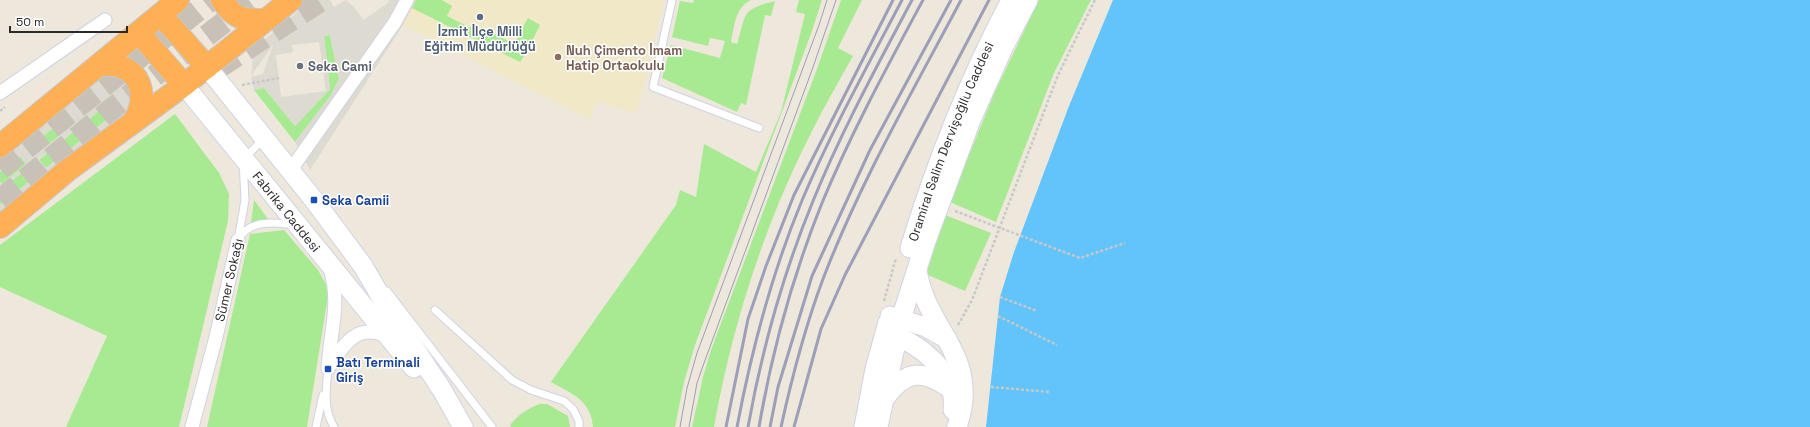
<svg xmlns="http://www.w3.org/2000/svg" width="1810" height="427" viewBox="0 0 1810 427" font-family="'Space Grotesk',sans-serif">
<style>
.education{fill:#f1e8c8}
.green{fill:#a7ea91}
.plaza{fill:#dddad2;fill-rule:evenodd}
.water{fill:#63c3fb}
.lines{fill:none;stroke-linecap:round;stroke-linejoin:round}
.highway-tunnel{stroke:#c7c1b8;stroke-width:22;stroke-dasharray:22 11;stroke-linecap:butt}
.lane-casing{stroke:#d0d2e5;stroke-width:9}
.street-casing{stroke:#d0d2e5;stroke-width:15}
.secondary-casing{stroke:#d0d2e5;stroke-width:21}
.highway-casing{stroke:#c8c8c8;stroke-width:24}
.path{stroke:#c8c8c8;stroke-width:2.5;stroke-dasharray:3 2;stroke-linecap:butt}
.lane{stroke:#fff;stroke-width:7}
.street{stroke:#fff;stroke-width:13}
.secondary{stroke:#fff;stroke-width:19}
.highway{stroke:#ffaf54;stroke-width:22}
.tram{stroke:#9d9eb7;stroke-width:1}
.rail{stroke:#9d9eb7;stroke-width:3}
.service-dot{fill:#5c6f8a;stroke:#fff;stroke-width:1.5}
.education-dot{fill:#8d6e63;stroke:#fff;stroke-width:1.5}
.worship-dot{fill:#6b7280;stroke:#fff;stroke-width:1.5}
.transit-dot{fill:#1a4fb4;stroke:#fff;stroke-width:1.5}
.labels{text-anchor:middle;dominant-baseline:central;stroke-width:3;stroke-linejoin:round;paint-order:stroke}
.service-label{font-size:13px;font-weight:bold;fill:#4e5e75;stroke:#fff}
.education-label{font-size:13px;font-weight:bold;fill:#785e54;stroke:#fff;text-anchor:start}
.worship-label{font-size:13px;font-weight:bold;fill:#5b616d;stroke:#fff;text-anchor:start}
.street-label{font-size:13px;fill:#2a2a2a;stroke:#fff}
.transit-label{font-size:13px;font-weight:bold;fill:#164399;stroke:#fff;text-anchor:start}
</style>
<rect width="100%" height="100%" fill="#eee7db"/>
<path class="education" d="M 416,0 L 664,0 L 637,114 L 599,102 L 589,119 L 403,25 Z"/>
<path class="green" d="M 416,0 L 442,0 L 452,6 L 447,16 L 479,32 L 482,27 L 514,44 L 528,18 L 540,25 L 526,53 L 520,62 L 412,8 Z
M 694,0 L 751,0 C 735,7 734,28 731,42 L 737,44 C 747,13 740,10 775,1 L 771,16 L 765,15 L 746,105 L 741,103 L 737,112 L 662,78 L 671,45 L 720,58 L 725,41 L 710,38 L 708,46 L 672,37 L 680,1 L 693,3 Z
M 799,0 L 822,0 L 812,31 L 695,345 L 684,382 L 675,427 L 593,427 C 591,400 572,394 551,382 L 676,205 L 680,190 L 696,197 L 704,144 L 756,172 L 781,112 L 805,14 L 796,12 Z
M 841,0 L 862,0 L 838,48 L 853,56 C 839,81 825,105 812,131 C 765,223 732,325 714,427 L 692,427 L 703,377 L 711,350 L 817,69 Z
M 1039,0 L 1091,0 L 1054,73 L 996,222 L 950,202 L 994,94 Z
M 330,35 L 339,79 L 331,95 L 295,142 L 254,90 L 264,88 L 295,126 L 330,89 L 324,36 Z
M 111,101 L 119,110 L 46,168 L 39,160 Z
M 175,114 L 219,173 L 229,194 L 228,221 L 179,427 L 66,427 L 107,336 L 0,287 L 0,245 Z
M 53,128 L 59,136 L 36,155 L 29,148 Z
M 20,156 L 26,164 L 2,184 L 0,181 L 0,172 Z
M 28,168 L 35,177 L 0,205 L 0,190 Z
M 254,200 L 268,219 L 251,223 Z
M 945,215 L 991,233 L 965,291 L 928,275 L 928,268 Z
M 284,230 L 318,270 L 329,290 L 307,427 L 207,427 L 250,234 Z
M 539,404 L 547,404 L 568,416 L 570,427 L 511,427 L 510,425 C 518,415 527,409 539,404 Z"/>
<path class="plaza" d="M 311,0 L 330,0 L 334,7 L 346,0 L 353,6 L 364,20 L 389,2 L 388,0 L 416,0 L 403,25 L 310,170 L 295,142 L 331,95 L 339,79 L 330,35 L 324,36 L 330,89 L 295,126 L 264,88 L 254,90 L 251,77 L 254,49 ZM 319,42 L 326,91 L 281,97 L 276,55 L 293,52 L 292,45 ZM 273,45 L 263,74 L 251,77 L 251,76 Z
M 111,69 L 133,84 L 131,116 L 0,220 L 0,205 L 35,177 L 28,168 L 0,190 L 0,181 L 2,184 L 26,164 L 20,156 L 0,172 L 0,154 ZM 111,101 L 119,110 L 46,168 L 39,159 ZM 53,128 L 59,136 L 35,155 L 30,147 Z"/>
<path class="water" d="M 1113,0 L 1810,0 L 1810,427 L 986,427 L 1000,297 L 1014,252 L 1069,106 Z"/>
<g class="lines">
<path class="highway-tunnel" d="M 218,68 L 322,0
M 0,169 L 211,0
M 0,200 L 109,111 L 253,0"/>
<g class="lane-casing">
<path id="lane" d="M 672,0 L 653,87 L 759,128
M 240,237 C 251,220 275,222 293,225
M 238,240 L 245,200 L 243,159 L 264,139
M 387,291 L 492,427
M 435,310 L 512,380 L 531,390 L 564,401 L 573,409 L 579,421 L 579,427
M 328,369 C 326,390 323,408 334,427
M 316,427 L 323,395"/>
</g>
<g class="street-casing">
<path id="street" d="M 0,93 L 105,20
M 290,171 L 395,22 L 407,0
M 329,367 C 343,345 358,321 388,337
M 328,369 C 330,332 341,304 330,268
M 192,427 L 216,337 L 238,240"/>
</g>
<g class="secondary-casing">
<g id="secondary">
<path d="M 207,67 L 314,200 L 363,266 L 381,297 L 442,390 L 463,427"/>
<path id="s1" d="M 184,85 L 414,368"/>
<path id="s2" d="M 910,248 C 936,163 969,79 1011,0"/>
<path d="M 917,270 C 926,331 982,356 957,427"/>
<path d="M 890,316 L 926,327 L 947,339"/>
<path d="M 886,332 C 919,343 958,372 953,410"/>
<path d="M 885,398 C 906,369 924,369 952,390"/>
<path d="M 864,427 L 875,369 L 888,322"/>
<path d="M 878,427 L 901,319 L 926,241 L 971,120 L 1004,46 L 1028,0"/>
</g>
</g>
<g class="highway-casing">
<path id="highway" d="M 222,0 C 234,19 243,20 265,20
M 161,15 L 207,67
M 139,33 L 184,85
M 100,65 C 106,65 113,64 119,66 C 145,74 146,102 134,121
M 0,146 L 178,0
M 0,227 L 68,170 L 184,85 L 291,0"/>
</g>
<path class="path" d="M 242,85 L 279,78
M 0,111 L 5,107
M 955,211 L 1080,258 L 1125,243
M 1000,297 L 1037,311
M 884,301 L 896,258
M 998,316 L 1057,345
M 958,325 L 972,300 L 1058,75 L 1095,0
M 991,387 L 1050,392"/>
<use href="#lane" class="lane"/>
<use href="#street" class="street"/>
<use href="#secondary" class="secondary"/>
<use href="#highway" class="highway"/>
<path class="tram" d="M 680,427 L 687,388 L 697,353 L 819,25 L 827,0
M 689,427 L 697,383 L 704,363 L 812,70 L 836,0"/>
<path class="rail" d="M 726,427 L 748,319 L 766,266 L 794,195 L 893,0
M 737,427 C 752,348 772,272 803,198 C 832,130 868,65 902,0
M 748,427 C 762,349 783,274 813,201 C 841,132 877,66 912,0
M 759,427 C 772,351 793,275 822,203 C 851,133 887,67 923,0
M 770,427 L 778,387 L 812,276 L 870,150 L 951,0
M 781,427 C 792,377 805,327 823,279 C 860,182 913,91 961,0
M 794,427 L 821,329 L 845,275 L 989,0"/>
</g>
<circle class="service-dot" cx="480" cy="17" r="4"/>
<circle class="education-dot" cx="558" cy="57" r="4"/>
<circle class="worship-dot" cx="300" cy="66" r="4"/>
<g class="transit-dot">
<rect x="310" y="196" width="8" height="8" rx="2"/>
<rect x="324" y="365" width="8" height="8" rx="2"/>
</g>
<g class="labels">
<g class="service-label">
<text x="480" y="31">İzmit İlçe Milli<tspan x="480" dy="15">Eğitim Müdürlüğü</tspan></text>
</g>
<g class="education-label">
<text x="566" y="50">Nuh Çimento İmam<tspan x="566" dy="15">Hatip Ortaokulu</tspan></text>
</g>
<g class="worship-label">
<text x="308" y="66">Seka Cami</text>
</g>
<g class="street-label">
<text stroke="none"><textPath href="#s2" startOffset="114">Oramiral Salim Dervişoğllu Caddesi</textPath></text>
<text stroke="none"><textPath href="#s1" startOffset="163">Fabrika Caddesi</textPath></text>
<text transform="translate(229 280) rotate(-77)">Sümer Sokağı</text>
</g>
<g class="transit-label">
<text x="322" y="200">Seka Camii</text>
<text x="336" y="362">Batı Terminali<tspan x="336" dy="15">Giriş</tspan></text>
</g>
</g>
<path d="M10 26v6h117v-6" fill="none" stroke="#2a2a2a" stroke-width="2"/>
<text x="16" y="26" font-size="12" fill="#2a2a2a" stroke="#ffffff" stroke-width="3" paint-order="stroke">50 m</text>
</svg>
